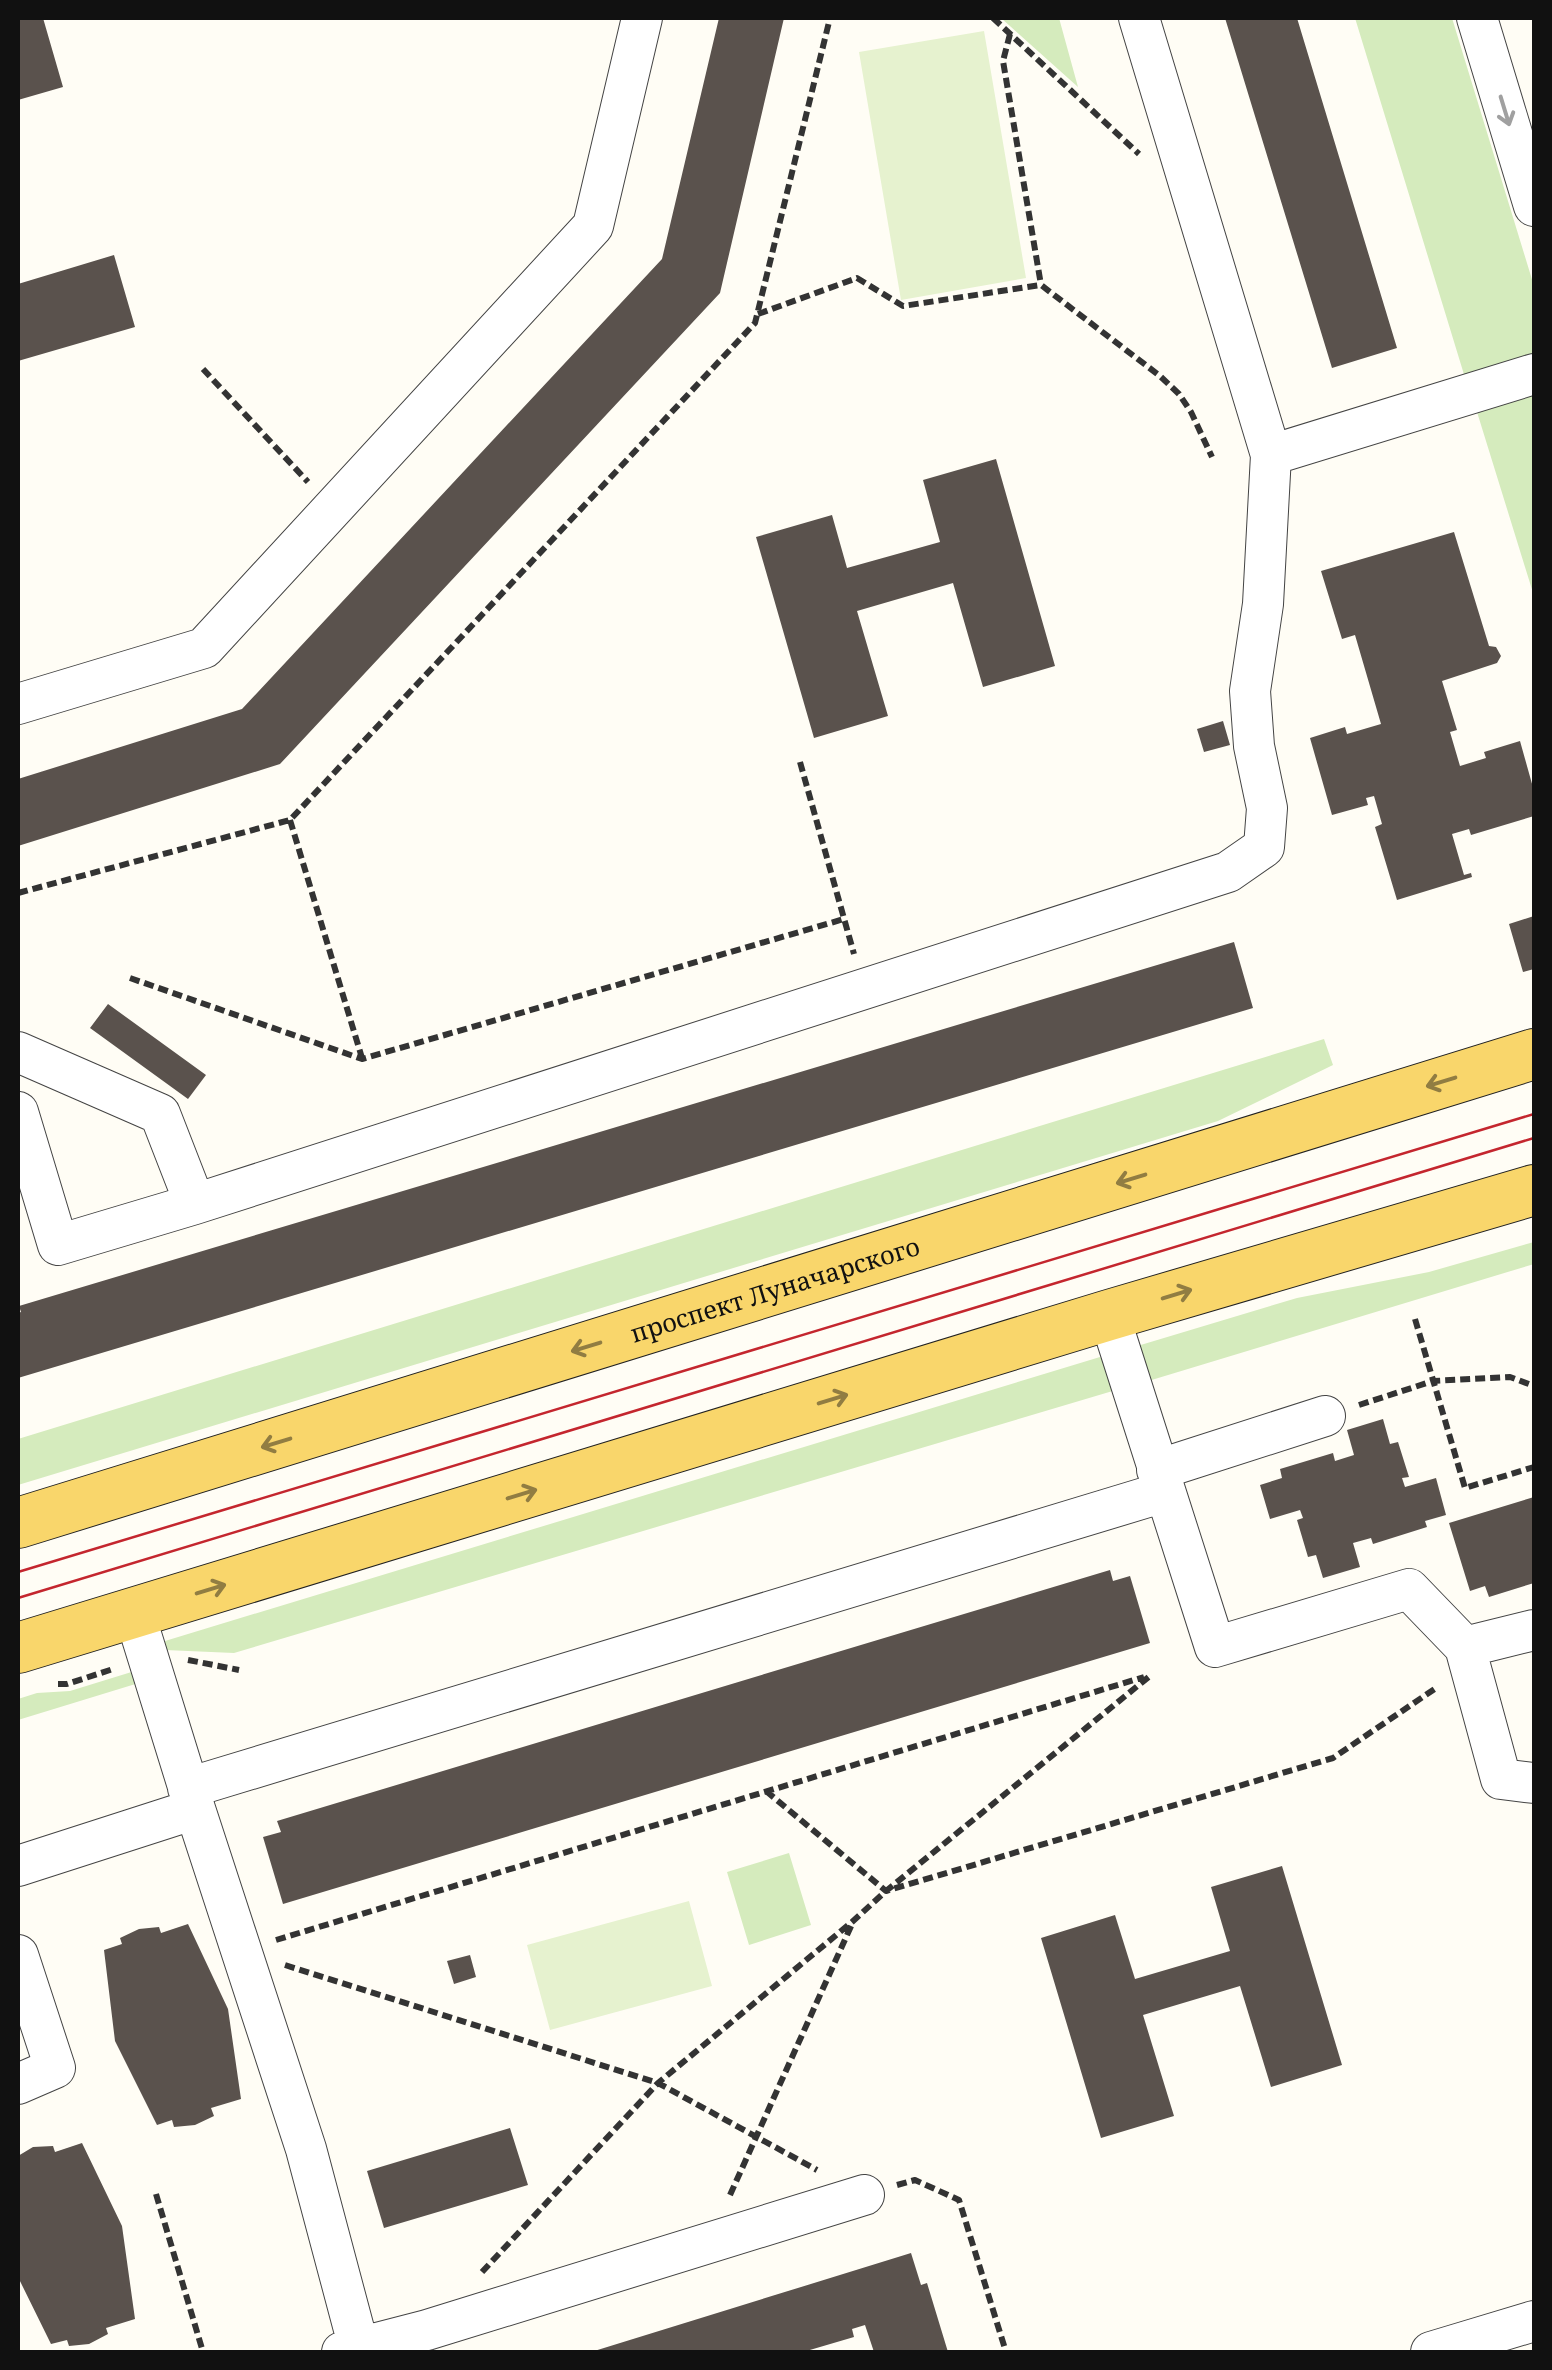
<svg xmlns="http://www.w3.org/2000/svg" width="1552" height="2370" viewBox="0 0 1552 2370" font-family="'Noto Serif',serif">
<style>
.green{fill:#d5ebbd}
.pitch{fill:#e6f2cf}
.building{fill:#5a524d}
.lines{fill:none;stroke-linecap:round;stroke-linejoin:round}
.minor-casing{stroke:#444;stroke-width:42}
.major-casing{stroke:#222;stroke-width:52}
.path{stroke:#333;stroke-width:6;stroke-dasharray:10 5;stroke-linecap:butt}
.minor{stroke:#fff;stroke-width:40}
.major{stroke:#f9d66b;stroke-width:50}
.tram{stroke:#c4262e;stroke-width:2.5}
.oneway{stroke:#a0a0a0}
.oneway2{stroke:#917d42}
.labels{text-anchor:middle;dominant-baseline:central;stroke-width:10;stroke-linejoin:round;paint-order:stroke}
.street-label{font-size:25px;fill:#111;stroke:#fff}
</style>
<rect width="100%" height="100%" fill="#fffdf5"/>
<path class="green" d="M 1001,18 L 1059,18 L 1078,87 Z
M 1355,18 L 1452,18 L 1534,286 L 1534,359 L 1466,381 Z
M 1534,393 L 1534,596 L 1477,412 Z
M 1324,1039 L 1333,1065 L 1218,1121 L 18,1485 L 18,1439 Z
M 1534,1242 L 1534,1264 L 1145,1382 L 1134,1347 L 1297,1298 L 1429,1272 Z
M 1100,1357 L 1108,1367 L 1116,1390 L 234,1653 L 165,1650 L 165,1641 Z
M 138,1670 L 142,1682 L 18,1720 L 18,1699 L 37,1693 L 70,1691 Z
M 789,1853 L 811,1925 L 749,1945 L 727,1872 Z"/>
<path class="pitch" d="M 984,31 L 1026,278 L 901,300 L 859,52 Z
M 689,1901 L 712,1986 L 550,2030 L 527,1945 Z"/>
<path class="building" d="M 28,18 L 43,18 L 63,87 L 18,100 L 18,20 Z
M 719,18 L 784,18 L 720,293 L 280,764 L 18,846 L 18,779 L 242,709 L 662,259 Z
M 1225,18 L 1297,18 L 1397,348 L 1332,368 Z
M 114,255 L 135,327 L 18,361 L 18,284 Z
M 996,459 L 1055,666 L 983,687 L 953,583 L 857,611 L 888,716 L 814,738 L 756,537 L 832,515 L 847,568 L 940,542 L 923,480 Z
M 1454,532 L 1489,646 L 1496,647 L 1501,656 L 1497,663 L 1442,681 L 1457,730 L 1450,732 L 1460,766 L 1486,758 L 1484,752 L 1520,741 L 1534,791 L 1534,816 L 1471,835 L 1469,829 L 1452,834 L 1464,875 L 1471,873 L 1472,877 L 1397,900 L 1375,827 L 1382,824 L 1374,796 L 1366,798 L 1368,805 L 1332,815 L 1310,738 L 1345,727 L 1347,734 L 1381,724 L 1355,635 L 1342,639 L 1321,571 Z
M 1223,721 L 1230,745 L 1204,752 L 1197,729 Z
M 1534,916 L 1534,969 L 1523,972 L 1509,924 Z
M 1234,942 L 1253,1008 L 18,1378 L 18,1313 L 21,1312 L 19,1306 Z
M 108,1004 L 206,1075 L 188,1099 L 90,1028 Z
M 1383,1419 L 1390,1444 L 1398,1442 L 1409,1477 L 1402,1478 L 1405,1487 L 1436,1478 L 1446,1515 L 1425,1521 L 1427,1527 L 1373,1544 L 1371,1538 L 1353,1543 L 1360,1567 L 1323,1578 L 1316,1555 L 1308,1557 L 1297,1520 L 1303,1518 L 1300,1510 L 1270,1519 L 1260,1485 L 1282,1478 L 1280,1469 L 1333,1453 L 1335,1461 L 1354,1455 L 1347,1430 Z
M 1534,1497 L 1534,1583 L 1489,1597 L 1485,1586 L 1470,1591 L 1449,1523 Z
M 1110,1570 L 1113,1581 L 1130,1576 L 1150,1643 L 283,1904 L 263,1837 L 281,1832 L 277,1821 Z
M 1282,1866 L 1342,2065 L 1271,2087 L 1240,1986 L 1143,2015 L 1174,2116 L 1101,2138 L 1041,1938 L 1115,1915 L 1135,1979 L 1230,1951 L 1211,1887 Z
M 188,1924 L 228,2009 L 241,2099 L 211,2108 L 214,2116 L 195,2125 L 174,2127 L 172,2120 L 157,2125 L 115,2041 L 104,1950 L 122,1944 L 120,1938 L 139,1929 L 159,1927 L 161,1933 Z
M 470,1955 L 476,1977 L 454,1984 L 447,1961 Z
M 510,2128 L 528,2185 L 384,2228 L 367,2171 Z
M 82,2143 L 122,2226 L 135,2319 L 106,2328 L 108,2334 L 89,2344 L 69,2346 L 67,2340 L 51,2344 L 18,2277 L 18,2156 L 33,2147 L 53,2146 L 55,2152 Z
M 911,2253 L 921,2285 L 927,2283 L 948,2352 L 874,2352 L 865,2325 L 852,2329 L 854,2337 L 803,2352 L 591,2352 Z"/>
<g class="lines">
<g class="minor-casing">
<path id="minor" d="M 1477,18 L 1534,206
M 1271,455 L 1534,374
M 18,704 L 204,648 L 593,226 L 642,18
M 18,1052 L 160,1114 L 195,1204
M 18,1112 L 58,1245 L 195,1204 L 1228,872 L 1264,847 L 1267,808 L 1254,746 L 1250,691 L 1263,604 L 1271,455 L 1139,18
M 1109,1315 L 1215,1647 L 1409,1589 L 1465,1647 L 1534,1630
M 1157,1470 L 1325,1416
M 134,1612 L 195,1809 L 306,2149 L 359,2348
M 1465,1647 L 1501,1779 L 1534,1783
M 188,1788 L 1164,1492
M 18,1866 L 195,1809
M 18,1955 L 55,2068 L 18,2084
M 342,2352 L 427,2330 L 864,2195
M 1431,2352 L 1534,2321"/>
</g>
<g class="major-casing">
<g id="major">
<path id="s1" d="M 18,1523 L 1534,1054"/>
<path d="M 18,1648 L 1109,1315 L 1534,1190"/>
</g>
</g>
<path class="path" d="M 993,18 L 1139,154
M 1010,34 L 1003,61 L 1041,285
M 758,314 L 857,278 L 903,306 L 1041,285 L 1160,376 L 1179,394 L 1191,412 L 1212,457
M 203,369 L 308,482
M 800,762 L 854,954
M 290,820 L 362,1058
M 18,893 L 290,820 L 755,323 L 830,18
M 130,978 L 362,1059 L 844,919
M 1415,1319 L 1465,1488 L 1534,1467
M 1359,1405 L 1433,1381 L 1510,1377 L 1534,1386
M 188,1660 L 239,1670
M 58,1684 L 67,1684 L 113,1669
M 766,1791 L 886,1891 L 1333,1758 L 1436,1688
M 276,1940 L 1144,1677
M 285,1965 L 658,2083 L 817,2170
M 897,2185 L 915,2180 L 959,2200 L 1006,2352
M 156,2194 L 203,2352
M 730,2195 L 852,1924
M 482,2272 L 658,2083 L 852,1922 L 886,1891 L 1151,1675"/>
<use href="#minor" class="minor"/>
<use href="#major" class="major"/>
<path class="tram" d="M 18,1572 L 1534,1114
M 18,1598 L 1534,1138"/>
</g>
<defs><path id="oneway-shaft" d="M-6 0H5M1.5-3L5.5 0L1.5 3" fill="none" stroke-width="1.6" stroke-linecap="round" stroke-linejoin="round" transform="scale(2.5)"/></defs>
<use class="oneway" href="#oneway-shaft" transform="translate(1505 111) rotate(73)"/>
<g class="oneway2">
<use href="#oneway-shaft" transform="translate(1441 1082) rotate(163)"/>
<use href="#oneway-shaft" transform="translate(1131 1179) rotate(163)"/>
<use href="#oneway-shaft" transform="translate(1177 1294) rotate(-17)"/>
<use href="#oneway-shaft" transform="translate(586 1347) rotate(163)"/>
<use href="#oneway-shaft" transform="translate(833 1399) rotate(-17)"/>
<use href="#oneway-shaft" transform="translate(276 1443) rotate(163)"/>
<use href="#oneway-shaft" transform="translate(522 1494) rotate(-17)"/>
<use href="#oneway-shaft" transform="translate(211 1589) rotate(-17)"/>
</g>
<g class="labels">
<g class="street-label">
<text stroke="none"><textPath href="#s1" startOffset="792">проспект Луначарского</textPath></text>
</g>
</g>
<rect width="1552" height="2370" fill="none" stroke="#111111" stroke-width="40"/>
</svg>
